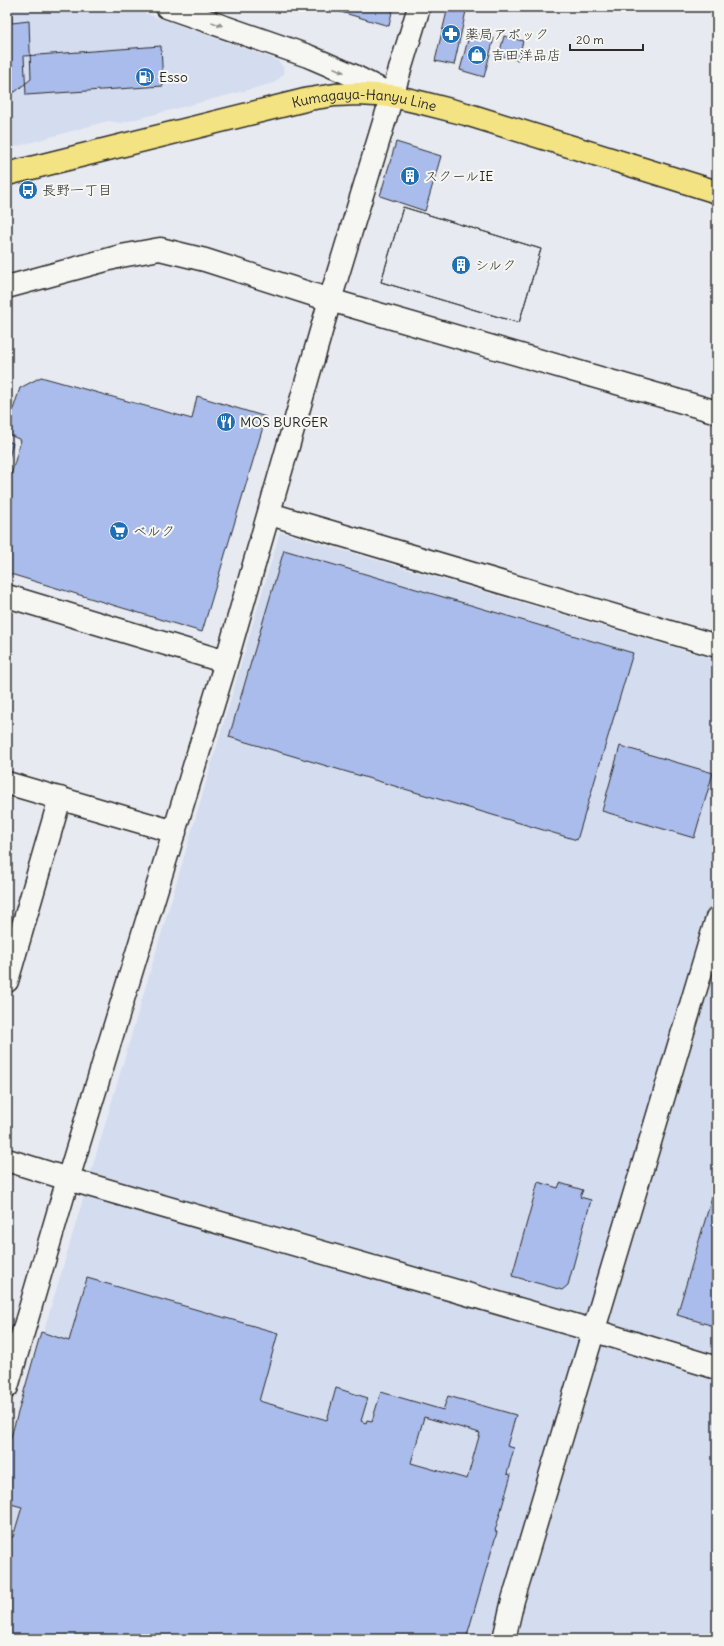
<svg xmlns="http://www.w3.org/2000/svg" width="724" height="1646" viewBox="0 0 724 1646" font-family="Delius,'Klee One',sans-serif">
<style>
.built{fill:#d4dcef}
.building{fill:#a9bceb;stroke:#2b2b2b;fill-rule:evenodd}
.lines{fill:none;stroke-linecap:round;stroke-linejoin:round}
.minor-casing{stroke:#2b2b2b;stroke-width:25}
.major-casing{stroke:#2b2b2b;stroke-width:25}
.minor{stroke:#f6f6f2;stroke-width:22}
.major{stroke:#f4e382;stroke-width:22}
.oneway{fill:#90908e}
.labels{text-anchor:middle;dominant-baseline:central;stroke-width:4;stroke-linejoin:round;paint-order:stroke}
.poi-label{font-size:14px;fill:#2b2b2b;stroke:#f6f6f2;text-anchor:start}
.street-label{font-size:14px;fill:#2b2b2b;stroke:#f6f6f2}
</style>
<rect width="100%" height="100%" fill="#e7eaf1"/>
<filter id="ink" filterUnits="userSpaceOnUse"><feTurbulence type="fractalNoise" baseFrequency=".025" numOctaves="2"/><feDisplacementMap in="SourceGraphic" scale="8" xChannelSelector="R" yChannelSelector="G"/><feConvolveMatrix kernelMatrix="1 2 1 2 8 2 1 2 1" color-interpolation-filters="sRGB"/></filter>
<g filter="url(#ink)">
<path class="built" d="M 7,7 L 127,7 L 277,60 L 283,67 L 284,74 L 274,83 L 121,123 L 108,121 L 7,149 Z
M 280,532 L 717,660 L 717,1639 L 7,1639 L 7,1456 Z"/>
<path class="building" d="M 7,7 L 11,7 L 12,23 L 29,21 L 31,79 L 15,92 L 7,91 Z
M 327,7 L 393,7 L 389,26 L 327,8 Z
M 448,7 L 466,11 L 454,65 L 435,61 Z
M 470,32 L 494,38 L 484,77 L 460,70 Z
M 504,36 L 523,41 L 518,60 L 499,55 Z
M 161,46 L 163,86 L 26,95 L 24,56 Z
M 396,142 L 441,156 L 425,211 L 380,196 Z
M 403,207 L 541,249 L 519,323 L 381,282 Z
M 403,207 L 541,249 L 519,323 L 381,282 Z
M 41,377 L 192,419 L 197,396 L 266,417 L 202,632 L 7,573 L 7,489 L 21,440 L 7,434 L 7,428 L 20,388 Z
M 7,441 L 13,443 L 7,465 Z
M 284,550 L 633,653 L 577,840 L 229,737 Z
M 620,746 L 713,773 L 694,838 L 602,811 Z
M 717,1180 L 717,1327 L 677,1315 Z
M 538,1182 L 558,1188 L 560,1183 L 583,1190 L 580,1197 L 591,1200 L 568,1285 L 562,1290 L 512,1276 Z
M 87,1278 L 278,1333 L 259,1401 L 327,1420 L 336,1388 L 368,1398 L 361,1421 L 366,1423 L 367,1420 L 372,1421 L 381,1392 L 443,1410 L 448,1396 L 516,1415 L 507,1446 L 514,1448 L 507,1474 L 511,1475 L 495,1531 L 497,1532 L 466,1639 L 7,1639 L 7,1536 L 13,1537 L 22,1507 L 7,1503 L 7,1451 L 41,1332 L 69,1341 ZM 424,1417 L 480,1433 L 467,1479 L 411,1463 Z"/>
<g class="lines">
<g class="minor-casing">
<path id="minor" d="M 167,7 L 308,56 L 352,75 L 393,96
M 7,287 L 121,256 L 160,249 L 205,260 L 330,300 L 717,412
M 270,514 L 717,646
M 7,596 L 226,662
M 7,783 L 175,832
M 7,981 L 60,798
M 7,1160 L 68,1179 L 595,1331 L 717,1368
M 7,1387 L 68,1179 L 226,662 L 330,300 L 419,7
M 504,1639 L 513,1600 L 717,918"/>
</g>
<g class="major-casing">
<g id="major">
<path id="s1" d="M 7,174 L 309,99 L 335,95 L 358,94 L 393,96 L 423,103 L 466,114 L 717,192"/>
</g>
</g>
<use href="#minor" class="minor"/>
<use href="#major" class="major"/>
</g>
<defs><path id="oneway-solid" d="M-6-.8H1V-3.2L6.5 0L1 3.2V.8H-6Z"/></defs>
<g class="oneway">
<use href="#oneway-solid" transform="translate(217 24) rotate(19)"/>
<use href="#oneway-solid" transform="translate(339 70) rotate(24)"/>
</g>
</g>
<defs>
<g id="pharmacy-disc" transform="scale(1)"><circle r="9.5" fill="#1f6fb2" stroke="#f6f6f2"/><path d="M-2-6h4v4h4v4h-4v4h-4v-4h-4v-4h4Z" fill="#fff"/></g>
<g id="shop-disc" transform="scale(1)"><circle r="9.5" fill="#1f6fb2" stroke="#f6f6f2"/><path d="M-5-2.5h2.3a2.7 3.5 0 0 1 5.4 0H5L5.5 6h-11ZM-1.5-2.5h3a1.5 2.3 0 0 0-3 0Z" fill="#fff"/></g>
<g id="fuel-disc" transform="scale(1)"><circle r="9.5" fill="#1f6fb2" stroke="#f6f6f2"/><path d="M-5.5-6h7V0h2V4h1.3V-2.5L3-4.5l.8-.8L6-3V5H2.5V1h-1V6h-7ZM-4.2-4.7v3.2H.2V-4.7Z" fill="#fff"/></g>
<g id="building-disc" transform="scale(1)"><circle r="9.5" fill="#1f6fb2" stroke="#f6f6f2"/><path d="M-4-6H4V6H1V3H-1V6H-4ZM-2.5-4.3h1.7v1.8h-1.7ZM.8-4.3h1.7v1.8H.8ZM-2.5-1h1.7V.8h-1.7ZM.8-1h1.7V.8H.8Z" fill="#fff"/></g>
<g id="bus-disc" transform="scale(1)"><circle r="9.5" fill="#1f6fb2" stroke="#f6f6f2"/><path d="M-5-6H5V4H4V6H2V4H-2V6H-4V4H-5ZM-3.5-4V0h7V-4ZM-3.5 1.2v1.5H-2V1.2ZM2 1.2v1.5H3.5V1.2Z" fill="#fff"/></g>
<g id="restaurant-disc" transform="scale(1)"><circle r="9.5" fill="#1f6fb2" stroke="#f6f6f2"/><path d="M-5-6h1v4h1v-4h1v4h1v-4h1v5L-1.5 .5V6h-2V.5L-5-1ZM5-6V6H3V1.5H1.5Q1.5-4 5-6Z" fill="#fff"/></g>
<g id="supermarket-disc" transform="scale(1)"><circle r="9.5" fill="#1f6fb2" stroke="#f6f6f2"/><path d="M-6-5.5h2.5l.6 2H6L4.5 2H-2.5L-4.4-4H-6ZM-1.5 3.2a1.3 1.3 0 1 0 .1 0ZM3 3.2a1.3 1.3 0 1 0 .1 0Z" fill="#fff"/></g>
</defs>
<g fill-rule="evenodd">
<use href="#pharmacy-disc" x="451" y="34"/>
<use href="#shop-disc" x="477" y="55"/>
<use href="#fuel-disc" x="145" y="77"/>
<use href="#building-disc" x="410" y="176"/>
<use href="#bus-disc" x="28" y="190"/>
<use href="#building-disc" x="461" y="265"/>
<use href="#restaurant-disc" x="226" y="422"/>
<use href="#supermarket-disc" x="119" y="531"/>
</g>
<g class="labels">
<g class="poi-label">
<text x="465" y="34">薬局アポック</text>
<text x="491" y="55">吉田洋品店</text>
<text x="159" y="77">Esso</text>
<text x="424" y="176">スクールIE</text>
<text x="42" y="190">長野一丁目</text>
<text x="475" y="265">シルク</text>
<text x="240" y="422">MOS BURGER</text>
<text x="133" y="531">ベルク</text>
</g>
<g class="street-label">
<text stroke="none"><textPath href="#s1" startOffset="367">Kumagaya-Hanyu Line</textPath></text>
</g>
</g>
<rect width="724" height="1646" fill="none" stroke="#f6f6f2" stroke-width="24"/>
<rect x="12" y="12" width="700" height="1622" fill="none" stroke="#2b2b2b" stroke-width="1.5" filter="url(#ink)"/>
<path d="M570 44v6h73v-6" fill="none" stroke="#2b2b2b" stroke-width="2"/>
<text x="576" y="44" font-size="12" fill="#2b2b2b" stroke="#f6f6f2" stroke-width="3" paint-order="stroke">20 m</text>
</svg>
